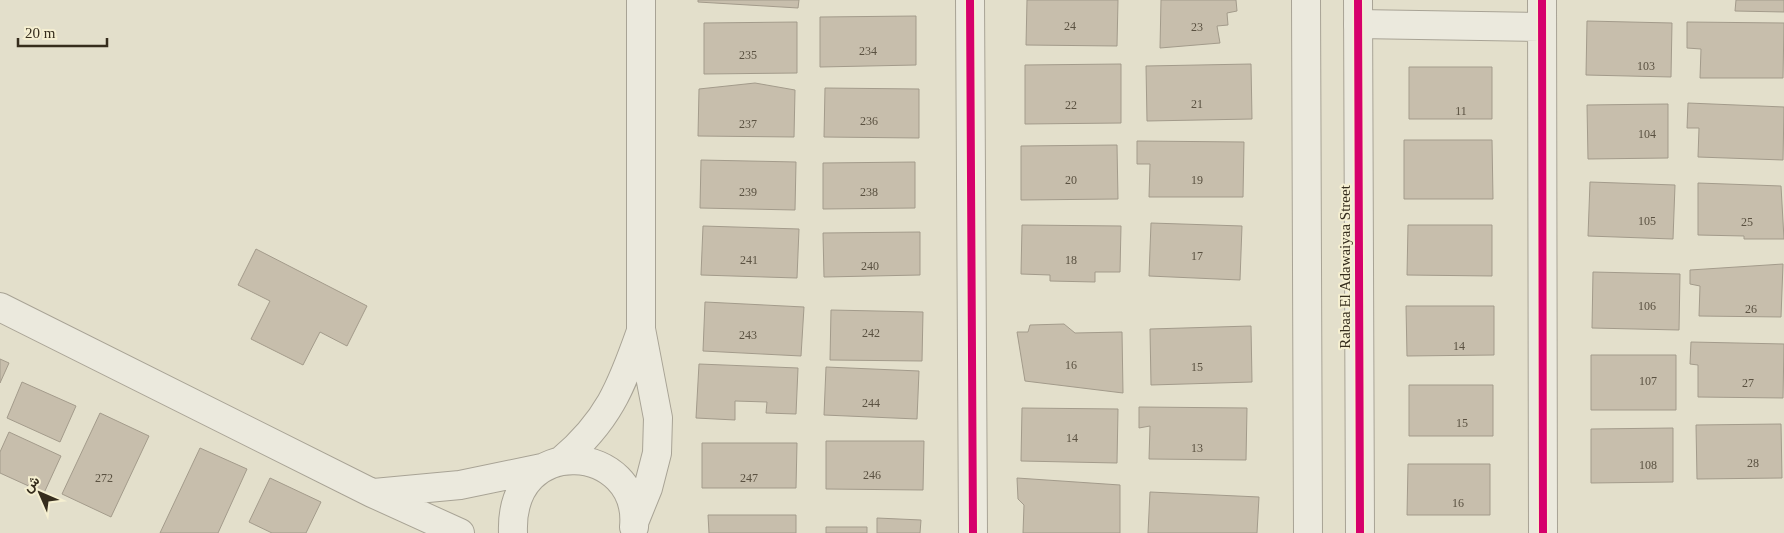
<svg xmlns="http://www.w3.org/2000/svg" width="1784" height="533" viewBox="0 0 1784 533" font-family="'Times New Roman',Vazirmatn,serif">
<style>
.building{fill:#c7beac;stroke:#a39b8b}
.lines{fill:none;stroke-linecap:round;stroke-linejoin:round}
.minor-casing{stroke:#a8a395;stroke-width:30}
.tertiary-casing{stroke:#a8a395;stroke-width:30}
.minor{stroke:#ebe9dd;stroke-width:28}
.tertiary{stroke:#ebe9dd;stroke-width:28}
.cycleway-casing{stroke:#f5efd1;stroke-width:11}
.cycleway{stroke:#d6006c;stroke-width:8}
.labels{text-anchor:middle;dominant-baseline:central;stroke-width:4;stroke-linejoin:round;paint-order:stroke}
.number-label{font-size:12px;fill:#5a5141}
.street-label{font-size:15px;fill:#362d1d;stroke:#f5efd1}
</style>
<rect width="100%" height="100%" fill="#e3dfcb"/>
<path class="building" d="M 698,0 L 799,0 L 798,8 L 698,2 Z
M 1027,0 L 1118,0 L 1117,46 L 1026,45 Z
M 1161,0 L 1236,0 L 1237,11 L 1227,13 L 1228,25 L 1217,26 L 1220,43 L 1160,48 Z
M 1736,0 L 1784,0 L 1784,12 L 1735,11 Z
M 916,16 L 916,65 L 820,67 L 820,17 Z
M 1587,21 L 1672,23 L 1671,77 L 1586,75 Z
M 797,22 L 797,73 L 704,74 L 704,23 Z
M 1687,22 L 1784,23 L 1783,78 L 1700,78 L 1701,49 L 1687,48 Z
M 1121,64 L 1121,123 L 1025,124 L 1025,65 Z
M 1251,64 L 1252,119 L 1147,121 L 1146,66 Z
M 1409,67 L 1492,67 L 1492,119 L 1409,119 Z
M 755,83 L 795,90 L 794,137 L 698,136 L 699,89 Z
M 825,88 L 919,89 L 919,138 L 824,137 Z
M 1688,103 L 1784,107 L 1783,160 L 1698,157 L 1699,128 L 1687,128 Z
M 1668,104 L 1668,158 L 1588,159 L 1587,105 Z
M 1404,140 L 1492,140 L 1493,199 L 1404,199 Z
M 1137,141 L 1244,142 L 1243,197 L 1149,197 L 1150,164 L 1137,164 Z
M 1117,145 L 1118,199 L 1021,200 L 1021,146 Z
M 701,160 L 796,162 L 795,210 L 700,208 Z
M 915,162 L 915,208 L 823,209 L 823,163 Z
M 1590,182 L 1675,185 L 1673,239 L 1588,236 Z
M 1698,183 L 1781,186 L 1784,239 L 1744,239 L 1744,236 L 1698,235 Z
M 1151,223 L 1242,226 L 1240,280 L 1149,276 Z
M 1022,225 L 1121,226 L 1120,272 L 1095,272 L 1095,282 L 1050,281 L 1050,275 L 1021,274 Z
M 1408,225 L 1492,225 L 1492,276 L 1407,275 Z
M 703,226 L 799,229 L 797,278 L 701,275 Z
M 920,232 L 920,275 L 824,277 L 823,233 Z
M 256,249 L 367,306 L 347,346 L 320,332 L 303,365 L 251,339 L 270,301 L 238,285 Z
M 1783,264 L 1781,317 L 1699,316 L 1700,286 L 1690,284 L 1690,270 Z
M 1593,272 L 1680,274 L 1679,330 L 1592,328 Z
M 705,302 L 804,307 L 801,356 L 703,351 Z
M 1406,306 L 1494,306 L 1494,355 L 1407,356 Z
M 831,310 L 923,312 L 922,361 L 830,360 Z
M 1064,324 L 1075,333 L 1122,332 L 1123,393 L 1025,381 L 1017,332 L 1028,332 L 1030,325 Z
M 1251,326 L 1252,382 L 1151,385 L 1150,329 Z
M 1691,342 L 1784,344 L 1783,398 L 1698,397 L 1698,365 L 1690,364 Z
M 1591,355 L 1676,355 L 1676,410 L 1591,410 Z
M 0,359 L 9,363 L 0,383 Z
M 699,364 L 798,368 L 796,414 L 766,413 L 767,402 L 735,401 L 735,420 L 696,418 Z
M 826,367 L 919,371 L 917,419 L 824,415 Z
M 22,382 L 76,406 L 60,442 L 7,418 Z
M 1409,385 L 1493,385 L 1493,436 L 1409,436 Z
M 1139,407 L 1247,408 L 1246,460 L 1149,459 L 1150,426 L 1139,428 Z
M 1022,408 L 1118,409 L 1117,463 L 1021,461 Z
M 100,413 L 149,436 L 111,517 L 62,494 Z
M 1781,424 L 1782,478 L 1697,479 L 1696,425 Z
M 1673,428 L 1673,482 L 1591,483 L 1591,429 Z
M 9,432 L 61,456 L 44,493 L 0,473 L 0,452 Z
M 826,441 L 924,441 L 923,490 L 826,489 Z
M 702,443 L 797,443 L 796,488 L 702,488 Z
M 200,448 L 247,469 L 218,533 L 160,533 Z
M 1408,464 L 1490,464 L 1490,515 L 1407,515 Z
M 270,478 L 321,502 L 306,533 L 272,533 L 249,522 Z
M 1017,478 L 1120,485 L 1120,533 L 1023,533 L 1024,505 L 1018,499 Z
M 1150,492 L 1259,497 L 1257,533 L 1148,533 Z
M 708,515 L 796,515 L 796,533 L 709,533 Z
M 877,518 L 921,520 L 920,533 L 877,533 Z
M 826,527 L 867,527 L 867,533 L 826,533 Z"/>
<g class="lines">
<g class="minor-casing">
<path id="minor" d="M 970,0 L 973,533
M 1542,0 L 1543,533
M 1358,24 L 1542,27
M 0,307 L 372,493 L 460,533
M 561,461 C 608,421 621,388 641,331
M 374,493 L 460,485 L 542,468
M 635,520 L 648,488 L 657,453 L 658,418 L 641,329 L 641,0
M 513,533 C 509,430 642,444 634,527"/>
</g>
<g class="tertiary-casing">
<path id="tertiary" d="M 1306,0 L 1308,533
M 1358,0 L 1360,533"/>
</g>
<use href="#minor" class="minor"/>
<use href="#tertiary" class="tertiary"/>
<g class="cycleway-casing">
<path id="cycleway" d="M 970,0 L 973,533
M 1358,0 L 1360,533
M 1542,0 L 1543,533"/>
</g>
<use href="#cycleway" class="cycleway"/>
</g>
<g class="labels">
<g class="number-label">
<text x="1070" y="26">24</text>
<text x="1197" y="27">23</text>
<text x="868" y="51">234</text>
<text x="748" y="55">235</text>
<text x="1646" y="66">103</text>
<text x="1197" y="104">21</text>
<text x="1071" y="105">22</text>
<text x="1461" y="111">11</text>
<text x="869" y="121">236</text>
<text x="748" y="124">237</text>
<text x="1647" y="134">104</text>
<text x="1071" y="180">20</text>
<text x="1197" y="180">19</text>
<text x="748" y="192">239</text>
<text x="869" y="192">238</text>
<text x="1647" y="221">105</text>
<text x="1747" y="222">25</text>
<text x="1197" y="256">17</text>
<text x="749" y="260">241</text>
<text x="1071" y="260">18</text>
<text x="870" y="266">240</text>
<text x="1647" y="306">106</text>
<text x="1751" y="309">26</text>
<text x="871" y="333">242</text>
<text x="748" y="335">243</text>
<text x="1459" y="346">14</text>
<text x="1071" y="365">16</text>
<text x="1197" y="367">15</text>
<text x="1648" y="381">107</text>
<text x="1748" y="383">27</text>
<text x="871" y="403">244</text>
<text x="1462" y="423">15</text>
<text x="1072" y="438">14</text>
<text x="1197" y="448">13</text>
<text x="1753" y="463">28</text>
<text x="1648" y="465">108</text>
<text x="872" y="475">246</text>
<text x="104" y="478">272</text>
<text x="749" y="478">247</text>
<text x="1458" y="503">16</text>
</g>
<g class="street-label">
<text transform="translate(1345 267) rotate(-90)">Rabaa El Adawaiyaa Street</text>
</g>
</g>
<g transform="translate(40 493) rotate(315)" stroke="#f5efd1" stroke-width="4" paint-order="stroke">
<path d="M0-4L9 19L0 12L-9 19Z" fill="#362d1d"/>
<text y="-8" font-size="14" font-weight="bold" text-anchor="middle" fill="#362d1d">ش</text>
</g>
<path d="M18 38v8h89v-8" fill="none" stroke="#362d1d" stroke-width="2.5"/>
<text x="25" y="38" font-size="15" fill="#362d1d" stroke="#f5efd1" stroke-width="4" paint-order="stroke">20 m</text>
</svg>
